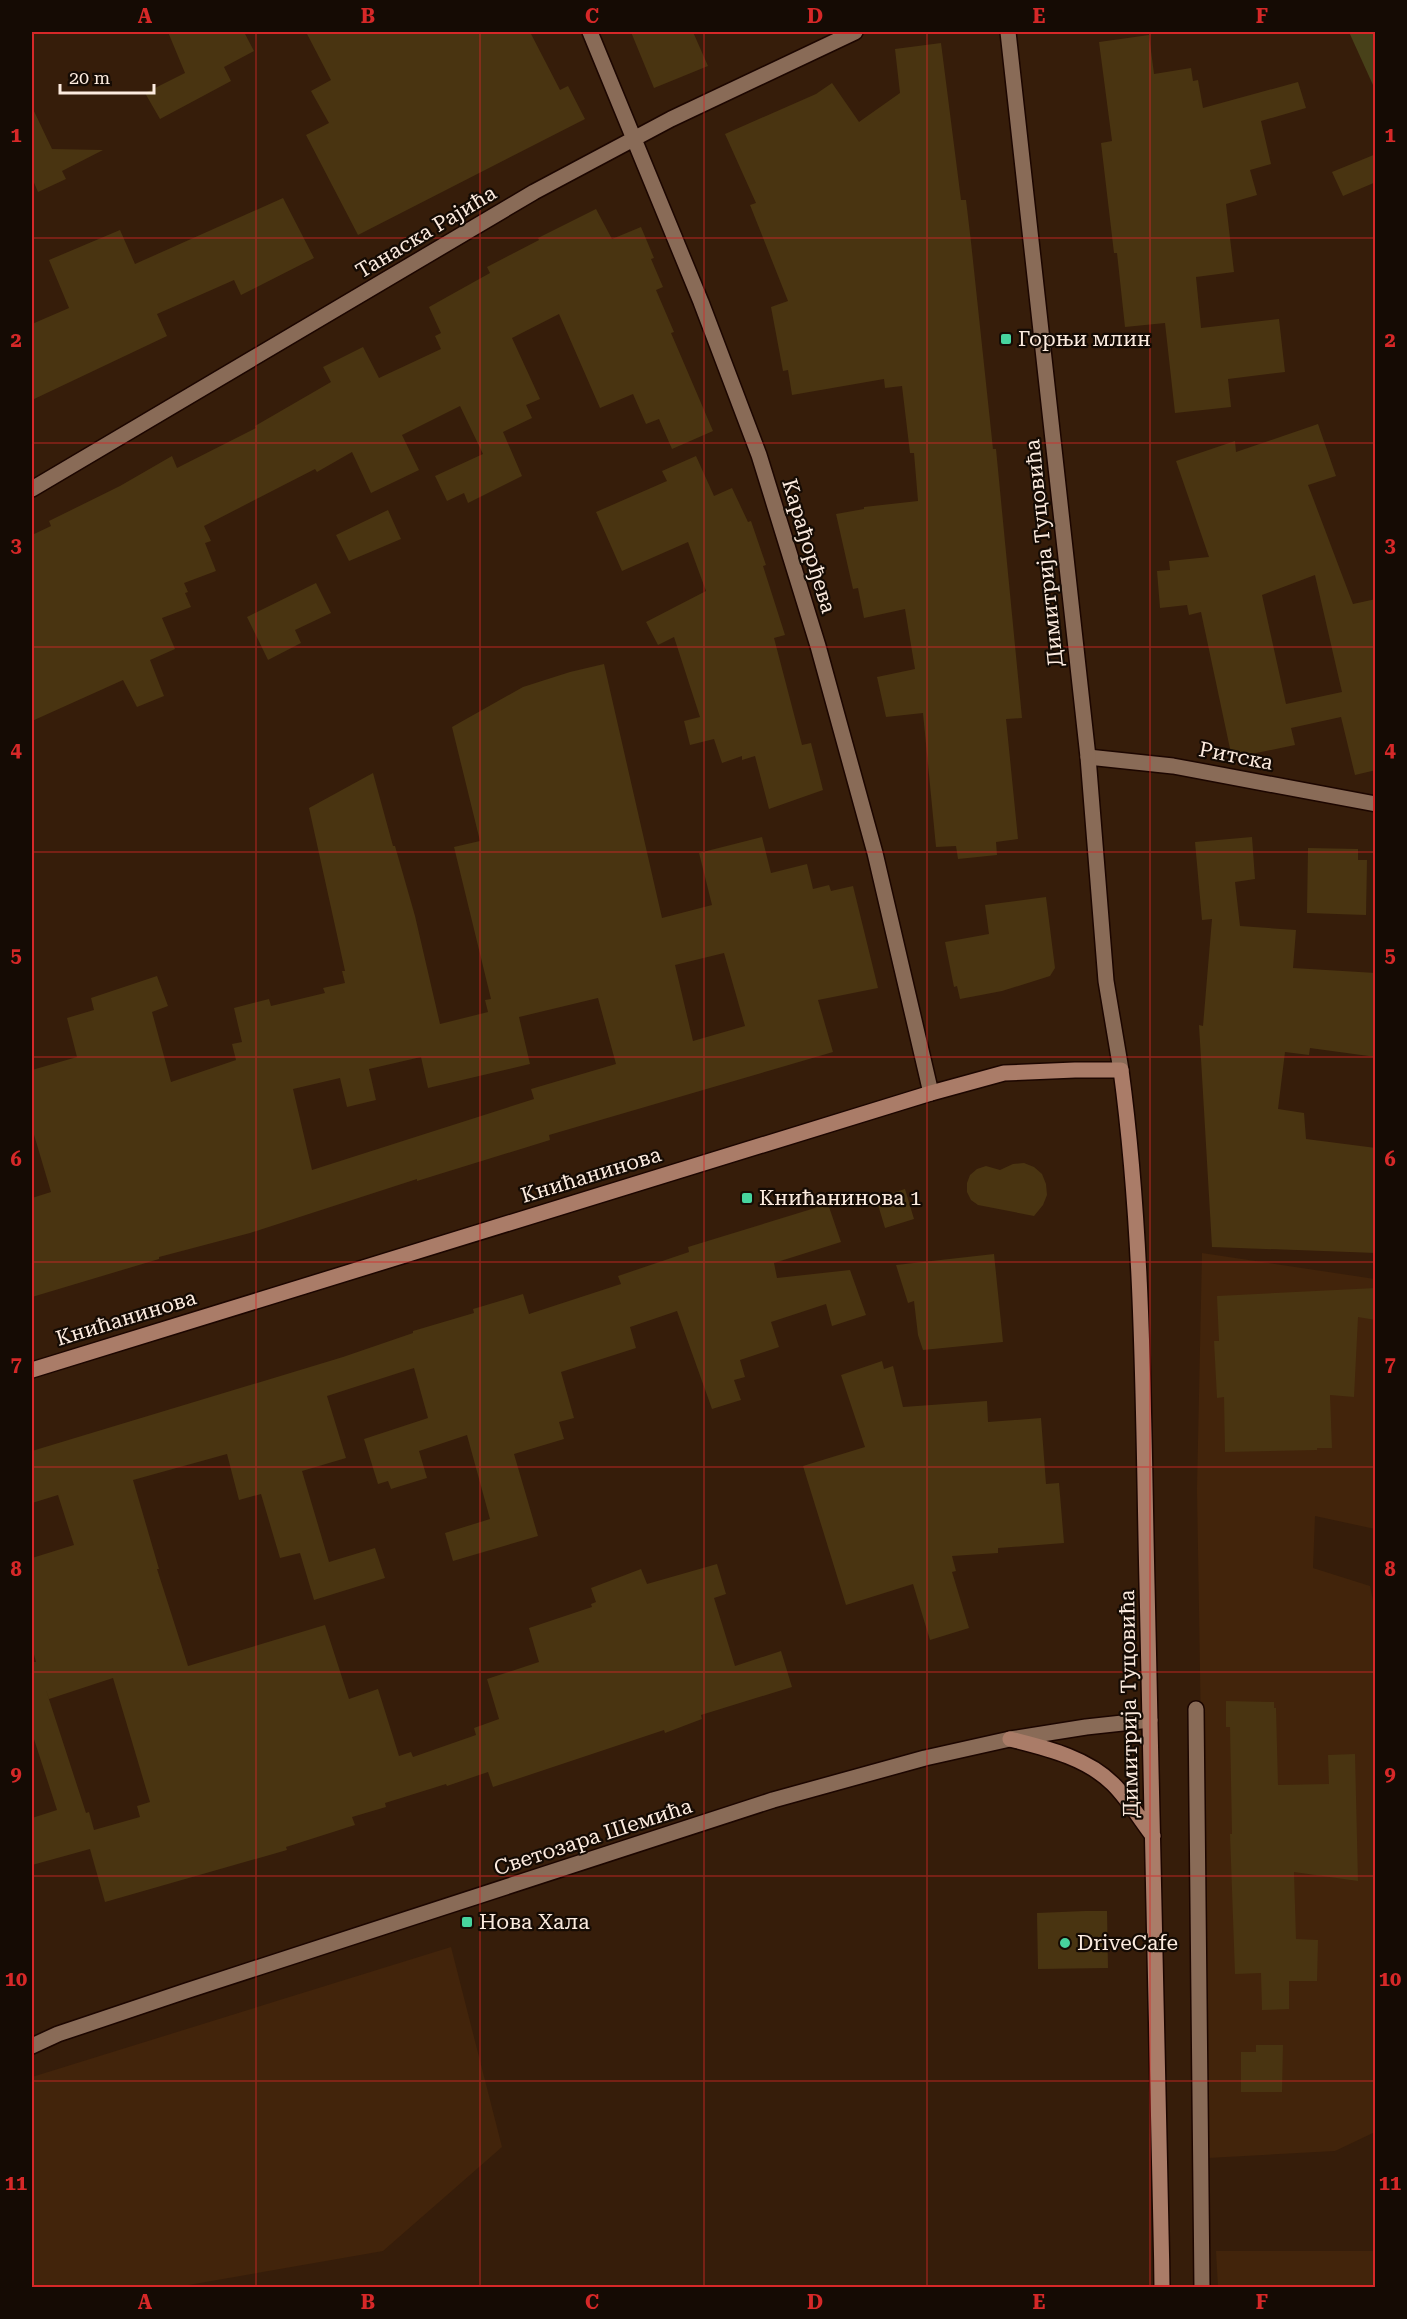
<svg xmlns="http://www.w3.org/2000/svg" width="1407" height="2319" viewBox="0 0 1407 2319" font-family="'Roboto Serif',serif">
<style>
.built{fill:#42240b}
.water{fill:#484119}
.building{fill:#493411;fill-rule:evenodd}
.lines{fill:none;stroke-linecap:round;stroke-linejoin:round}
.minor-casing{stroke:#1c0600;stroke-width:18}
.tertiary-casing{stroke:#1c0600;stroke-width:18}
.secondary-casing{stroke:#1c0600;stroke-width:18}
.minor{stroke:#896b57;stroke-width:15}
.tertiary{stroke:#896b57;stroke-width:15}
.secondary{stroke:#aa7c68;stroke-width:15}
.grid{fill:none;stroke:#d62828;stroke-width:1.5;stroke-opacity:0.55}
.poi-dot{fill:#47d49e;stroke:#150b04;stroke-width:2}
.labels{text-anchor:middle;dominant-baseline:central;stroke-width:4.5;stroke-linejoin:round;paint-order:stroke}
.street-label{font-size:21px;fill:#fcebdf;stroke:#150b04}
.poi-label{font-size:21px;fill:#fcebdf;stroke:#150b04;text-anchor:start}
.neatline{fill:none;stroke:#d62828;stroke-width:2}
.grid-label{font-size:20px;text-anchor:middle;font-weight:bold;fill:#d62828}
</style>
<rect width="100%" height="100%" fill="#361d0a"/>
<path class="built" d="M 1202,1253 L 1375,1279 L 1375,1529 L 1315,1516 L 1313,1568 L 1370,1586 L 1376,1615 L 1375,2132 L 1335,2151 L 1208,2158 L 1197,1489 Z
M 451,1947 L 502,2147 L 383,2251 L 177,2287 L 32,2287 L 32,2077 Z
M 1216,2251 L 1375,2251 L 1375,2287 L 1218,2287 Z"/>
<path class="water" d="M 1349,32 L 1375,32 L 1375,85 L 1373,85 Z"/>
<path class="building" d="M 168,32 L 244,32 L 254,51 L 224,67 L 231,81 L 160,119 L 145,93 L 185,73 Z
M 306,32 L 530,32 L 560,90 L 568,86 L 585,119 L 358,235 L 306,135 L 329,123 L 311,91 L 331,80 Z
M 631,32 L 693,32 L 708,66 L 654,88 Z
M 1149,35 L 1154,74 L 1191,68 L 1193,81 L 1198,80 L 1203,108 L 1298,82 L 1306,108 L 1261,121 L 1271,164 L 1250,170 L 1257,195 L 1226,204 L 1234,272 L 1196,277 L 1201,328 L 1279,319 L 1285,372 L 1228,379 L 1231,407 L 1175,413 L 1165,323 L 1125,327 L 1117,253 L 1114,253 L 1101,143 L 1112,141 L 1099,42 Z
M 941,43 L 961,200 L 966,200 L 971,242 L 993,449 L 996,449 L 1022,718 L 1006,719 L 1018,839 L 996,842 L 997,855 L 958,859 L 956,846 L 936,847 L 923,713 L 886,717 L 877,677 L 915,669 L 905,609 L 864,618 L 858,588 L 853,589 L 836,514 L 864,509 L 864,507 L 918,501 L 914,453 L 910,453 L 902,386 L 885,388 L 884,379 L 792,395 L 788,370 L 783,371 L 771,307 L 788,301 L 750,205 L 756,203 L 725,134 L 816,94 L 832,83 L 859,122 L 900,93 L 895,49 Z
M 32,107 L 52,149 L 103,150 L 62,171 L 66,179 L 38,192 L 32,178 Z
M 1376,154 L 1376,182 L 1343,196 L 1332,172 Z
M 283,198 L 314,258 L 241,295 L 234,280 L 157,314 L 167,336 L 32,400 L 32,324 L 69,308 L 49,260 L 120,230 L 135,264 Z
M 596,209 L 612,239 L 641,227 L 654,258 L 651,259 L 663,287 L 656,290 L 674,332 L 671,333 L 713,431 L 672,449 L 659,419 L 646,424 L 633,394 L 600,408 L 559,314 L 512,338 L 540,399 L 526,405 L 532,418 L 503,432 L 522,476 L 468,503 L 464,493 L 447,501 L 435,476 L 483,454 L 460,406 L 402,435 L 419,470 L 371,493 L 352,452 L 317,472 L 315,469 L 204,526 L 211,541 L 205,543 L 216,571 L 184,583 L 188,592 L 185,593 L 191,607 L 162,618 L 175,649 L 150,660 L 164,696 L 137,707 L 123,680 L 32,721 L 32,535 L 51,526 L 49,521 L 120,486 L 172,456 L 177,468 L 256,428 L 255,426 L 331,382 L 323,367 L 363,347 L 379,378 L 441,349 L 435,336 L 441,333 L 429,307 L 490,273 L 487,267 L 539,240 L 538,238 Z
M 1318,424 L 1336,476 L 1308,485 L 1353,604 L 1376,599 L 1376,770 L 1355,775 L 1341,717 L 1291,728 L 1295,745 L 1232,758 L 1201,612 L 1189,615 L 1187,605 L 1160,608 L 1157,571 L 1170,570 L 1169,561 L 1209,557 L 1176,461 L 1235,441 L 1236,452 ZM 1315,575 L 1342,692 L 1286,704 L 1262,595 Z
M 696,456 L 714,496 L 732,488 L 748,522 L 751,521 L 766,565 L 763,566 L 785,635 L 774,638 L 802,745 L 811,743 L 823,790 L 769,809 L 755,756 L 742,760 L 742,756 L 722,763 L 714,739 L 690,745 L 684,721 L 700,717 L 674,637 L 658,645 L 646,622 L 706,591 L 688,542 L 622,571 L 596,512 L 667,481 L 662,471 Z
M 388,510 L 401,539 L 349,561 L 336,535 Z
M 316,583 L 331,613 L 295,630 L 301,643 L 268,660 L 247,617 Z
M 604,664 L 662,918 L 712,905 L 699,853 L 762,837 L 771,873 L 807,864 L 813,889 L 829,885 L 831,891 L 853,886 L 878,988 L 818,1000 L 833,1052 L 549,1135 L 550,1140 L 417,1181 L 417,1179 L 250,1233 L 159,1257 L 159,1259 L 32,1297 L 32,1198 L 51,1192 L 32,1128 L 32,1070 L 77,1057 L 67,1018 L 94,1010 L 91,998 L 157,976 L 168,1006 L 152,1012 L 171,1082 L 236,1060 L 232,1044 L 242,1042 L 234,1008 L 269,999 L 271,1006 L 325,993 L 323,988 L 345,983 L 342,971 L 345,971 L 309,808 L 373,773 L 393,846 L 395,846 L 415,916 L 440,1024 L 488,1012 L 485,1000 L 491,999 L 454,847 L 480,841 L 452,727 L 523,687 L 570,672 ZM 724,953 L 745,1026 L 693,1041 L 675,965 ZM 598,998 L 616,1064 L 531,1089 L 534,1099 L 312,1170 L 293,1089 L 340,1078 L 347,1107 L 376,1100 L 369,1069 L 421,1057 L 428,1088 L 530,1064 L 519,1017 Z
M 1252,837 L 1255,879 L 1235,882 L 1240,926 L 1296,930 L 1293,968 L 1376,973 L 1376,1057 L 1310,1048 L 1309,1055 L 1285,1052 L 1278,1109 L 1304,1113 L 1306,1139 L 1376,1148 L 1376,1253 L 1212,1247 L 1199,1025 L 1203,1026 L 1212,919 L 1202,920 L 1195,842 Z
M 1308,848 L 1358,849 L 1358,860 L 1367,860 L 1366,915 L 1307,913 Z
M 1046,897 L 1055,968 L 1050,976 L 1002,991 L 960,999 L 957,986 L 954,987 L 945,942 L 989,934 L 985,905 Z
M 1024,1163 L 1034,1167 L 1042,1174 L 1046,1184 L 1047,1195 L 1043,1205 L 1034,1216 L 978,1205 L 971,1200 L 967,1192 L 967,1183 L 970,1175 L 977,1169 L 986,1166 L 1000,1170 L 1013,1164 Z
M 905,1189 L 914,1219 L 885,1228 L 876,1198 Z
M 828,1204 L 841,1242 L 774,1263 L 777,1278 L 850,1270 L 866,1315 L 832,1326 L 826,1304 L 771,1322 L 779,1347 L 740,1360 L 745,1377 L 734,1380 L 741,1400 L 712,1409 L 677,1311 L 630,1327 L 636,1348 L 561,1372 L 574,1418 L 559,1422 L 564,1439 L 514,1454 L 538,1536 L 453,1561 L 445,1533 L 490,1519 L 467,1435 L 419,1451 L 427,1478 L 391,1489 L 388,1481 L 378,1484 L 364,1439 L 428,1418 L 414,1368 L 327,1396 L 346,1458 L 302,1471 L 329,1562 L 375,1548 L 385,1578 L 314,1600 L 300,1553 L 280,1558 L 261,1494 L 239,1500 L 227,1454 L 133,1480 L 159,1569 L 157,1569 L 188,1666 L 325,1625 L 349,1699 L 378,1689 L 399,1756 L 411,1752 L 413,1757 L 476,1735 L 474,1728 L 499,1719 L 487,1679 L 539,1662 L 529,1628 L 592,1607 L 591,1604 L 596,1602 L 591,1588 L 641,1569 L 647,1584 L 717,1564 L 726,1594 L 714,1598 L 735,1666 L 781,1651 L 792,1687 L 701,1715 L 702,1719 L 665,1733 L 664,1730 L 493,1787 L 488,1772 L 447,1786 L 446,1784 L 385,1803 L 386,1807 L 352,1817 L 355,1825 L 286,1847 L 287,1850 L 105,1902 L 90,1849 L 32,1865 L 32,1818 L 57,1810 L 32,1733 L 32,1662 L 36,1662 L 32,1647 L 32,1558 L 74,1545 L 58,1495 L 32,1503 L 32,1451 L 343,1357 L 413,1333 L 413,1331 L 474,1313 L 473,1309 L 523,1294 L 529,1314 L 621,1284 L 618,1276 L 689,1252 L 688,1247 ZM 113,1678 L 150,1802 L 137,1806 L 140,1817 L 94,1830 L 89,1812 L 86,1813 L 45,1687 L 49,1699 Z
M 994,1254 L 1003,1342 L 923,1350 L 918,1335 L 914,1301 L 908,1303 L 896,1265 Z
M 1376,1288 L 1376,1320 L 1358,1317 L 1354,1397 L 1330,1395 L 1332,1448 L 1317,1448 L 1317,1450 L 1225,1452 L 1224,1397 L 1217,1398 L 1214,1341 L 1219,1341 L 1217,1296 Z
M 882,1361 L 884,1369 L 893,1366 L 903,1407 L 987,1401 L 988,1422 L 1041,1418 L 1046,1484 L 1059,1483 L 1064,1543 L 998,1548 L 998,1553 L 952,1556 L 956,1571 L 952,1572 L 969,1628 L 930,1640 L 913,1584 L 846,1605 L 803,1466 L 865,1447 L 841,1375 Z
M 1226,1701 L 1274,1702 L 1274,1708 L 1276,1708 L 1278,1785 L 1329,1784 L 1328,1755 L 1355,1754 L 1358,1881 L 1294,1872 L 1296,1939 L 1318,1940 L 1317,1981 L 1289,1981 L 1289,2009 L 1262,2010 L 1261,1973 L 1235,1974 L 1230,1834 L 1232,1834 L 1230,1727 L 1226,1727 Z
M 1085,1911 L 1107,1911 L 1108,1968 L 1038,1969 L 1037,1913 Z
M 1256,2045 L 1283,2045 L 1282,2092 L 1241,2092 L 1241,2052 L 1256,2052 Z"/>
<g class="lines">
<g class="minor-casing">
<path id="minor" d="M 590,32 L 701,302 L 759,455 L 818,646 L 875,853 L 931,1093
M 32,489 L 534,192 L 671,119 L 855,32
M 1088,757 L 1173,766 L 1376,804
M 1196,1709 L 1202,2288
M 32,2046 L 58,2034 L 186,1991 L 773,1800 L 925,1758 L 1010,1739 L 1086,1727 L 1150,1720"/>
</g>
<g class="tertiary-casing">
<path id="tertiary" d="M 1008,32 L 1088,757 L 1106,981 L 1121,1070"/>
</g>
<g class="secondary-casing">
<path id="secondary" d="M 32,1370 L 931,1093 L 1004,1073 L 1075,1070 L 1121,1070 C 1144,1240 1143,1413 1147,1584 C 1153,1818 1159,2053 1162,2288
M 1010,1739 C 1045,1748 1086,1757 1113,1784 C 1128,1799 1140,1819 1153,1836"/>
</g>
<use href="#minor" class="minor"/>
<use href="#tertiary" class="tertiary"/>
<use href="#secondary" class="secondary"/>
</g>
<path class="grid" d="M 256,32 L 256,2288M 480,32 L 480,2288M 704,32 L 704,2288M 927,32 L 927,2288M 1150,32 L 1150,2288M 32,238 L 1376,238M 32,443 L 1376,443M 32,647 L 1376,647M 32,852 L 1376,852M 32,1057 L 1376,1057M 32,1262 L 1376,1262M 32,1467 L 1376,1467M 32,1672 L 1376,1672M 32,1876 L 1376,1876M 32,2081 L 1376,2081"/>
<g class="poi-dot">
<rect x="1000" y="333" width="12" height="12" rx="3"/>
<rect x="741" y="1192" width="12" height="12" rx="3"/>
<rect x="461" y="1916" width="12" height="12" rx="3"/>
<circle cx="1065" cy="1943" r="6"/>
</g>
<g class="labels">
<g class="street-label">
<text transform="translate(426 232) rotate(-31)">Танаска Рајића</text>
<text transform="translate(809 546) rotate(73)">Карађорђева</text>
<text transform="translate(1044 553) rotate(-96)">Димитрија Туцовића</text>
<text transform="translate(1236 756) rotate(11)">Ритска</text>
<text transform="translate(591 1175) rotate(-17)">Книћанинова</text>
<text transform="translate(126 1318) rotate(-17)">Книћанинова</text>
<text transform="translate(1129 1704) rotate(-91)">Димитрија Туцовића</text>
<text transform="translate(593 1837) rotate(-18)">Светозара Шемића</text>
</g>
<g class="poi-label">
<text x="1018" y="339">Горњи млин</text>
<text x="759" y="1198">Книћанинова 1</text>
<text x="479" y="1922">Нова Хала</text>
<text x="1077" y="1943">DriveCafe</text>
</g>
</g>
<rect width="1407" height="2319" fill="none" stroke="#150b04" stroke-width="66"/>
<path d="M60 84v9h94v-9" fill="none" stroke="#fcebdf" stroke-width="3"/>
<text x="69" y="84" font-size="18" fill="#fcebdf" stroke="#150b04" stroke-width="4.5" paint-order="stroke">20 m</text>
<rect x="33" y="33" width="1341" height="2253" class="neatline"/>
<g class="grid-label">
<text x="145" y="23">A</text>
<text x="368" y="23">B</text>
<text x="592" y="23">C</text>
<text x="815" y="23">D</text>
<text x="1039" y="23">E</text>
<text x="1262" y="23">F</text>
<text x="16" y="142">1</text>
<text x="1390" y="142">1</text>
<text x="16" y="347">2</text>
<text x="1390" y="347">2</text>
<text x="16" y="552">3</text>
<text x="1390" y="552">3</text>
<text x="16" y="757">4</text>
<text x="1390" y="757">4</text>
<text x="16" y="962">5</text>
<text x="1390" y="962">5</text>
<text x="16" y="1166">6</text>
<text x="1390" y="1166">6</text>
<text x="16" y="1371">7</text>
<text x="1390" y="1371">7</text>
<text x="16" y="1576">8</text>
<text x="1390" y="1576">8</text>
<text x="16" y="1781">9</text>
<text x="1390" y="1781">9</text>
<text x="16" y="1986">10</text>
<text x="1390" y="1986">10</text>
<text x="16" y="2190">11</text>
<text x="1390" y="2190">11</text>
<text x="145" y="2309">A</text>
<text x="368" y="2309">B</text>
<text x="592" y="2309">C</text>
<text x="815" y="2309">D</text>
<text x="1039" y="2309">E</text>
<text x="1262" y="2309">F</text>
</g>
</svg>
